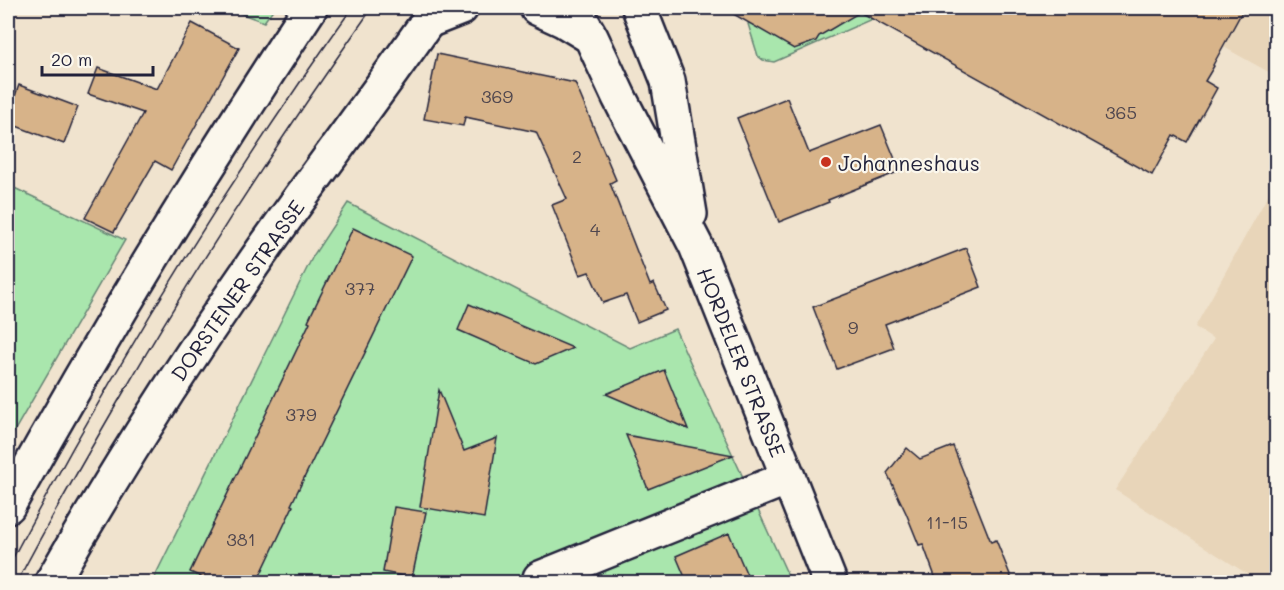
<svg xmlns="http://www.w3.org/2000/svg" width="1284" height="590" viewBox="0 0 1284 590" font-family="Mali,sans-serif">
<style>
.built{fill:#e8d5b9}
.green{fill:#a9e6ad;stroke:#668474;stroke-width:1.5}
.building{fill:#d7b389;stroke:#22223b;stroke-width:1.5}
.lines{fill:none;stroke-linecap:round;stroke-linejoin:round}
.street-casing{stroke:#22223b;stroke-width:38}
.primary-casing{stroke:#22223b;stroke-width:38}
.street{stroke:#fbf7ec;stroke-width:33}
.primary{stroke:#fbf7ec;stroke-width:33}
.tram{stroke:#22223b;stroke-width:1.5}
.poi-dot{fill:#c8321e;stroke:#fbf7ec;stroke-width:2}
.labels{text-anchor:middle;dominant-baseline:central;stroke-width:4.5;stroke-linejoin:round;paint-order:stroke}
.number-label{font-size:18px;fill:#4f464e}
.poi-label{font-size:21px;fill:#22223b;stroke:#fbf7ec;text-anchor:start}
.street-label{font-size:21px;fill:#22223b;stroke:#fbf7ec}
</style>
<rect width="100%" height="100%" fill="#f0e3ce"/>
<filter id="ink" filterUnits="userSpaceOnUse"><feTurbulence type="fractalNoise" baseFrequency=".0167" numOctaves="2"/><feDisplacementMap in="SourceGraphic" scale="12" xChannelSelector="R" yChannelSelector="G"/><feConvolveMatrix kernelMatrix="1 2 1 2 8 2 1 2 1" color-interpolation-filters="sRGB"/></filter>
<g filter="url(#ink)">
<path class="built" d="M 1155,8 L 1276,8 L 1276,76 L 1238,55 Z
M 1276,181 L 1276,582 L 1260,582 L 1115,490 L 1214,339 L 1195,327 Z"/>
<path class="green" d="M 226,8 L 274,8 L 264,22 Z
M 846,8 L 852,8 L 872,19 L 774,62 L 763,60 L 758,56 L 748,24 L 750,23 L 799,47 L 811,43 L 823,29 L 828,31 L 836,26 Z
M 8,185 L 125,240 L 8,442 Z
M 348,203 L 630,348 L 675,329 L 791,582 L 152,582 L 313,256 Z"/>
<path class="building" d="M 723,8 L 1244,8 L 1213,65 L 1214,66 L 1205,81 L 1217,88 L 1187,142 L 1174,135 L 1152,175 L 860,12 L 819,36 L 816,41 L 794,49 Z
M 192,23 L 239,48 L 171,170 L 155,161 L 114,232 L 85,218 L 143,113 L 88,94 L 98,68 L 157,89 Z
M 437,54 L 575,83 L 616,180 L 610,183 L 650,285 L 654,283 L 666,310 L 637,322 L 626,295 L 603,303 L 589,272 L 580,275 L 552,205 L 567,199 L 536,132 L 465,117 L 463,126 L 424,119 Z
M 19,85 L 78,107 L 64,144 L 8,123 L 8,115 Z
M 787,98 L 809,153 L 881,125 L 900,171 L 828,200 L 829,202 L 779,222 L 737,118 Z
M 353,228 L 412,256 L 291,505 L 293,506 L 257,582 L 212,582 L 190,572 L 310,322 L 308,321 Z
M 966,248 L 981,287 L 885,324 L 894,348 L 837,369 L 813,307 Z
M 469,304 L 573,348 L 536,364 L 458,330 Z
M 664,370 L 688,429 L 606,394 Z
M 439,390 L 464,451 L 497,438 L 484,518 L 420,507 Z
M 626,435 L 733,455 L 648,489 Z
M 953,446 L 991,542 L 996,540 L 1013,582 L 937,582 L 923,544 L 919,545 L 906,513 L 887,473 L 907,448 L 920,459 Z
M 394,507 L 426,512 L 412,578 L 383,572 Z
M 729,533 L 750,582 L 687,582 L 676,556 Z"/>
<g class="lines">
<g class="street-casing">
<path id="street" d="M 537,8 L 563,20 L 591,37
M 574,8 L 591,37 L 619,97 L 696,246 L 830,582
M 639,8 L 668,81 L 690,214
M 428,21 L 461,8
M 540,578 L 788,478"/>
</g>
<g class="primary-casing">
<path id="primary" d="M 8,506 C 102,336 203,170 310,8
M 52,582 C 118,466 190,354 267,244 C 323,165 382,88 437,8"/>
</g>
<use href="#street" class="street"/>
<use href="#primary" class="primary"/>
<path class="tram" d="M 8,567 C 110,373 225,186 352,8
M 17,582 C 49,521 84,460 119,400 C 197,265 282,135 372,8"/>
</g>
</g>
<circle class="poi-dot" cx="826" cy="162" r="6"/>
<g class="labels">
<g class="number-label">
<text x="497" y="96">369</text>
<text x="1121" y="112">365</text>
<text x="577" y="156">2</text>
<text x="595" y="229">4</text>
<text x="360" y="288">377</text>
<text x="853" y="327">9</text>
<text x="301" y="414">379</text>
<text x="947" y="522">11-15</text>
<text x="241" y="539">381</text>
</g>
<g class="poi-label">
<text x="838" y="162">Johanneshaus</text>
</g>
<g class="street-label">
<text transform="translate(237 290) rotate(-55)">DORSTENER STRASSE</text>
<text transform="translate(742 362) rotate(68)">HORDELER STRASSE</text>
</g>
</g>
<rect width="1284" height="590" fill="none" stroke="#fbf7ec" stroke-width="30"/>
<rect x="15" y="15" width="1254" height="560" fill="none" stroke="#22223b" stroke-width="2" filter="url(#ink)"/>
<path d="M42 66v9h111v-9" fill="none" stroke="#22223b" stroke-width="3"/>
<text x="51" y="66" font-size="18" fill="#22223b" stroke="#fbf7ec" stroke-width="4.5" paint-order="stroke">20 m</text>
</svg>
